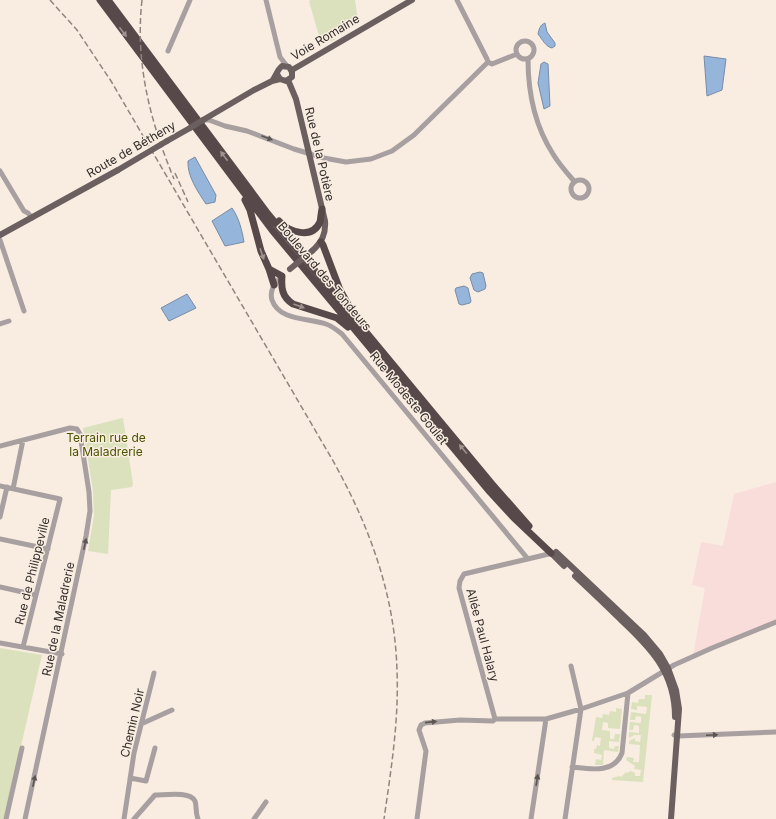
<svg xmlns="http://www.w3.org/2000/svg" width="776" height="819" viewBox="0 0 776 819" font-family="Inter,sans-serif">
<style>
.education{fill:#f8ddda}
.green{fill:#dae1bc}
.water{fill:#95b5db;stroke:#788ca6}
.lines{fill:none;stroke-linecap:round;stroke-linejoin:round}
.minor{stroke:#a79fa0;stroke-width:5}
.major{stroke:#6c5f60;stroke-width:6}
.highway{stroke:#57484a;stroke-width:7}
.rail{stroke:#8f867f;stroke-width:1.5;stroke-dasharray:6 3;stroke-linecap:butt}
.major-bridge{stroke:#6c5f60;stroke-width:6}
.oneway{fill:#a0928e}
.oneway2{fill:#5c5653}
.labels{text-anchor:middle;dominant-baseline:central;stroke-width:3;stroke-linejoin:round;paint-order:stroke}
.street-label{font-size:12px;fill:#332e2a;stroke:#f9ece1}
.park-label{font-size:12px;fill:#4b5300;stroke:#f9ece1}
</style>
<rect width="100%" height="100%" fill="#f9ece1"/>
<path class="education" d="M 776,482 L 776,622 L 693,656 L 705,588 L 692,585 L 701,542 L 723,546 L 734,494 Z"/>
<path class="green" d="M 311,0 L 355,0 L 358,22 L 334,37 L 335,40 L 321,43 L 309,1 Z
M 123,418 L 133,484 L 132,487 L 111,490 L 108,554 L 88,551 L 94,516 L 93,491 L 83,428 Z
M 0,648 L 42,655 L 4,819 L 0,819 Z
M 645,695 L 652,695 L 643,782 L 612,780 L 612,778 L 620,776 L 621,777 L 626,772 L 627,773 L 631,771 L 635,773 L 635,776 L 640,776 L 641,770 L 634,769 L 635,766 L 626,760 L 627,757 L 634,758 L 633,762 L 639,762 L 640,745 L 629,744 L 629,741 L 635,738 L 635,741 L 640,742 L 641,735 L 634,735 L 629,738 L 629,732 L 639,733 L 639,726 L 634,725 L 633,730 L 629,730 L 630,722 L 641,723 L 641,717 L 643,717 L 636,716 L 635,720 L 630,720 L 631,712 L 646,714 L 647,707 L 637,706 L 637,710 L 631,709 L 632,702 L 638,703 L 639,699 L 645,699 Z
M 616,708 L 622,709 L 620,729 L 608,728 L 608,723 L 603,722 L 602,730 L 610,731 L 610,739 L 614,739 L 615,734 L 620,734 L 619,742 L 609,741 L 609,748 L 614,749 L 615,746 L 619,746 L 618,752 L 604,750 L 603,765 L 595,765 L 596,759 L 601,760 L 602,755 L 594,753 L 594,749 L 596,749 L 597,745 L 600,746 L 601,738 L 595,737 L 594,741 L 592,741 L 596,717 L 602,718 L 603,714 L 609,715 L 610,711 L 616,712 Z"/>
<path class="water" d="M 545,23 L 547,32 L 555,43 L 555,46 L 552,48 C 546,47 542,39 538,34 C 539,29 540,25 545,23 Z
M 704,56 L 726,59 L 722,90 L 707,96 Z
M 544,62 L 548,64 L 550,106 L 544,109 L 538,83 L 541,64 Z
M 195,157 L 216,195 L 215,202 L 206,204 C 198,192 187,176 188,161 Z
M 232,208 C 239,218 242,230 244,242 L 225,246 L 212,221 Z
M 480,272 L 483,273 L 486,286 L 485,289 L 478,292 L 474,290 L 470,278 L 472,274 Z
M 464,286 L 468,288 L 471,301 L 470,303 L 462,305 L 459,304 L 455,290 L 456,288 Z
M 187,294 L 196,308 L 169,321 L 161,308 Z"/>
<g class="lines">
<path class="minor" d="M 266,0 L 280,57 L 287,66
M 457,0 L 487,59 L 488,62
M516 50a9 9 0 1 1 18 0a9 9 0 1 1-18 0Z
M 168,51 L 190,0
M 528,59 C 528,93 535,126 553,154 C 559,164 567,173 574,181
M 488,62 L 492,64 L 517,54
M 203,120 L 209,120 L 225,126 L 247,131 L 294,149 L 324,158 L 346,162 L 371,159 L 392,151 L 414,135 L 488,62
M 0,171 L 24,211 L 28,213 L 32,218
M571 189a9 9 0 1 1 18 0a9 9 0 1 1-18 0Z
M 0,240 L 24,311
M 282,276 C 275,283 269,290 272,300 C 279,321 309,318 326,324 C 332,326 337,330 342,334 L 528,559
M 0,324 L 9,321
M 0,446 L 70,428 L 77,429 L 80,434 L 89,492 L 90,511 L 86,536 L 25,819
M 0,486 L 60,499 L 23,647
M 13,489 L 23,440
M 0,517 L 7,487
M 0,539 L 48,549
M 0,587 L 36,595
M 0,643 L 62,654
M 495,719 L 459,588 L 460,581 L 464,574 L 553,553
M 141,724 L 172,710
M 674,735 L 678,736 L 776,732
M 572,767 C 590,769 614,774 622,753 L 628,693
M 130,778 L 146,781 L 155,748
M 6,819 L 22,748
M 124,819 L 134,753 L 154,673
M 134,819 L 155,795 C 165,795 190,791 195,801 C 197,806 195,812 198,819
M 254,819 L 266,802
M 417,819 L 426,751 L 419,730 L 421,725 L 425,723 L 460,720 L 493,721 L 495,719 L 546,719 L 581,709 L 628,693 L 674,665 L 712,648 L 776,622
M 531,819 L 546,719
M 565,819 L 581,709 L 571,666"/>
<path class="major" d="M 292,70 L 412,0
M 288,80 L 296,99 L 302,124 L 325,221 C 326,234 322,242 312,251
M 272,81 C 276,76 277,70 282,66 L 289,67 L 292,72 L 292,77 L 286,81 L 280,79 L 277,74
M 203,120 L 254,90 L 272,81 L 280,79
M 167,141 L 190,128
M 0,235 L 118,170
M 556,552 L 644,635 L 660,654 L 668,668 L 676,690 L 679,709 L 671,819
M 551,553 L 564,566
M 575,576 C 590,590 605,604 620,619 C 650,647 675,672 675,717"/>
<path class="highway" d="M 100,0 L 272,230 L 490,492 L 514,518 L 551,553
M 108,0 L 268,214 L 492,484 L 529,526
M 245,200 L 250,210 L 261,251 L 269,269 L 274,285
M 279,221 C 289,232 312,240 320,222 C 321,218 321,213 322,209
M 321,242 L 323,245 L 340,290 L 349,306
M 269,269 L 282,276 C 281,288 282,297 293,304 L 337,318 L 348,327"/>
<path class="rail" d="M 50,0 L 77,30 L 111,81 L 332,459 C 369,525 395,594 397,671 C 399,721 391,770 384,819
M 142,0 C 135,63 150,121 174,179
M 175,173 L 188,202"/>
<path class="major-bridge" d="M 190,128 L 203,120
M 118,170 L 167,141
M 290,269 L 312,251"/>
</g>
<defs><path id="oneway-solid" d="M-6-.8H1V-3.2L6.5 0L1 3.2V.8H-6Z"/></defs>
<g class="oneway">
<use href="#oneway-solid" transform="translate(123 32) rotate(53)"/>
<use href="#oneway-solid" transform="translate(224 156) rotate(-127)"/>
<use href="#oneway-solid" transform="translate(262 254) rotate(71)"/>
<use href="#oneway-solid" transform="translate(299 306) rotate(20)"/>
<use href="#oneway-solid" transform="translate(463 449) rotate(-130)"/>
</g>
<g class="oneway2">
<use href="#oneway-solid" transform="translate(267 138) rotate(21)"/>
<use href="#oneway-solid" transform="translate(85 544) rotate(-78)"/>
<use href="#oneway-solid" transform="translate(431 722) rotate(-6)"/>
<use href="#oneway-solid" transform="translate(712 735) rotate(-3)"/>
<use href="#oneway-solid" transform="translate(537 780) rotate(-81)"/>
<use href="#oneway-solid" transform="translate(34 781) rotate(-78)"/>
</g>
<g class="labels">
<g class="street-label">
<text transform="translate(325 37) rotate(-31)">Voie Romaine</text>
<text transform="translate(131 149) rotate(-30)">Route de Bétheny</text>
<text transform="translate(320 154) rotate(77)">Rue de la Potière</text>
<text transform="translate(325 276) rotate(50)">Boulevard des Tondeurs</text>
<text transform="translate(409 398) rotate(51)">Rue Modeste Goulet</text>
<text transform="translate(32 571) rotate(-76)">Rue de Philippeville</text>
<text transform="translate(58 619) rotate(-78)">Rue de la Maladrerie</text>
<text transform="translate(483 635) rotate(75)">Allée Paul Halary</text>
<text transform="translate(132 723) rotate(-77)">Chemin Noir</text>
</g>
<g class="park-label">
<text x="106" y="437">Terrain rue de<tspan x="106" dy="14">la Maladrerie</tspan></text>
</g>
</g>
</svg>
